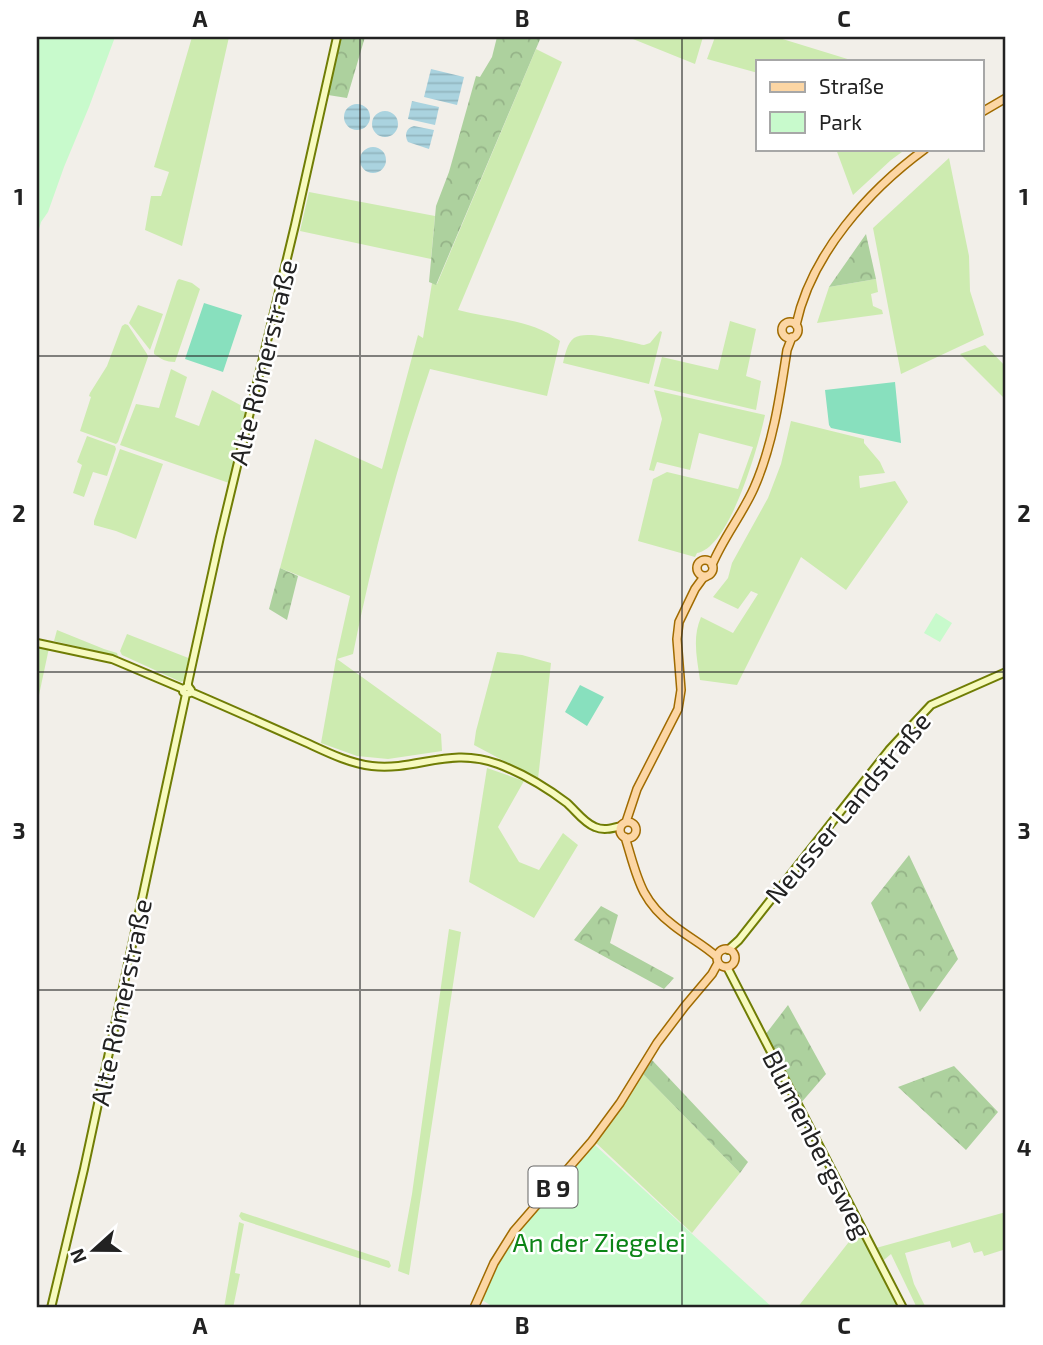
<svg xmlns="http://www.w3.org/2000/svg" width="1043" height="1345" viewBox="0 0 1043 1345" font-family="'Exo 2',sans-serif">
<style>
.grass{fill:#cdebb0}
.forest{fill:url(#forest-crowns)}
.park{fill:#c8facc}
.pitch{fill:#88e0be}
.water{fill:url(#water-rules)}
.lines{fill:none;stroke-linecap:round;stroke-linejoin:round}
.secondary-casing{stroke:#707d05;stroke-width:10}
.primary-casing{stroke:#a06b00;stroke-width:10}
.secondary{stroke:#f7fabf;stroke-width:6}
.primary{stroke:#fcd6a4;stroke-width:7}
.grid{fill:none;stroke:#222;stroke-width:2;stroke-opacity:0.55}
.labels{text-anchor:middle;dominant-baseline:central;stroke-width:5;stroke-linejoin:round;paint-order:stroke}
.shield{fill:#fff;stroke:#646464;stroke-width:2}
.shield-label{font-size:24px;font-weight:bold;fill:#222}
.street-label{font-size:26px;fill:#222;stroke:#fff}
.park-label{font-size:26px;fill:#0c8416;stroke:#fff}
.neatline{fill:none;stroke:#222;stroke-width:2.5}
.grid-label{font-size:23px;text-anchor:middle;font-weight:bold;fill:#222}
</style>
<defs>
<pattern id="forest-crowns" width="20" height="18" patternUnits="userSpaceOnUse" patternTransform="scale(1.75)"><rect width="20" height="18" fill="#add19e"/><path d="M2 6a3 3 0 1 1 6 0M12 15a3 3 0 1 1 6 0" fill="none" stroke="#95b388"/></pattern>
<pattern id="water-rules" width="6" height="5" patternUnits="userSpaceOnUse" patternTransform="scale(1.75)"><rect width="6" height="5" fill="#aad3df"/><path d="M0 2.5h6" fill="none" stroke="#92b5bf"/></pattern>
</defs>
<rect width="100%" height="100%" fill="#f2efe9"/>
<path class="grass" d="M 192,37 L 229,37 L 182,246 L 145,230 L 151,196 L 161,196 L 169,172 L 154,167 Z
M 628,37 L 703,37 L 695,64 Z
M 715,37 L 776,37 L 854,61 L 758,61 L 758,73 L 707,59 Z
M 536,49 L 562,62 L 458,310 C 491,319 532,319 560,341 L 547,396 L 430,369 C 398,462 372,558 353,654 L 337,659 L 441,734 L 442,751 L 388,759 L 357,756 L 321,743 L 336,659 L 350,596 L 280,568 L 315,439 L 382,469 L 418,335 L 423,338 L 432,283 L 437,284 Z
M 836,149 L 906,149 L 891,160 L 853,195 Z
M 949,158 L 969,256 L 970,291 L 984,335 L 901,374 L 873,228 Z
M 309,192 L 435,216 L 431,259 L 300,231 Z
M 179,279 L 192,283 L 200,289 L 175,362 C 166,362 161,359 154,354 L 154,351 L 177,281 Z
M 876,279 L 878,292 L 871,294 L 873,306 L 882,310 L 883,314 L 817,323 L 829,287 Z
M 138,305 L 163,314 L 150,350 L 129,323 Z
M 730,321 L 756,329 L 746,376 L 761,381 L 756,410 L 654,386 L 662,357 L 718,370 Z
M 125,324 L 128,325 L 147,354 L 148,357 L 118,442 L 116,444 L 80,431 L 91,397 L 89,396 L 90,393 L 107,366 L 122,326 Z
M 660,331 L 662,332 L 649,384 L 563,363 C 565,355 567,343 574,338 C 586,329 629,342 644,345 L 650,343 Z
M 985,345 L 1006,367 L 1006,400 L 960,354 Z
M 171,369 L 187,377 L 175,417 L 199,426 L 212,390 L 244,407 L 247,410 L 232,482 L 229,483 L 120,445 L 136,404 L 159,408 Z
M 654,390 L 765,415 C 759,444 730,548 697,553 L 695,557 L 638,541 L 653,479 L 667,472 L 738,489 L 753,447 L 699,433 L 690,470 L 657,462 L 654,471 L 649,470 L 662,419 Z
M 791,421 L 864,439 L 864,443 L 880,462 L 885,473 L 859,476 L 860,488 L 895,481 L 908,502 L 846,590 L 801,557 L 737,685 L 700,680 C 697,658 692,638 701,617 L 733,633 L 758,594 L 751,591 L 738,609 L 713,597 L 728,578 L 732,563 L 768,498 L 781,464 Z
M 87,436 L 115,446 L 116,449 L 107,476 L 93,472 L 84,497 L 73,493 L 82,465 L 77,462 Z
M 120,449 L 163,464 L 136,539 L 116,531 L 94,525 L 94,521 Z
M 57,630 L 104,649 L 117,653 L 118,656 L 54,641 Z
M 127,634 L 191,659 L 185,680 L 181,682 L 122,655 L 120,651 Z
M 37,646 L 49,648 L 39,695 L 37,694 Z
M 497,652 L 522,655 L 551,663 L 538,779 L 474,745 L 476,731 Z
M 487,768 L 524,781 L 498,827 L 519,862 L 539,870 L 563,833 L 578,845 L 534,918 L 469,882 Z
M 449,929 L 461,932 L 409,1275 L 398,1271 L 412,1194 Z
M 643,1074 L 740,1173 L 692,1233 L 595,1142 L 618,1112 Z
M 241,1212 L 389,1261 L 391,1266 L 389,1268 L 242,1220 L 239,1216 Z
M 1006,1212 L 1006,1249 L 984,1256 L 982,1251 L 974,1253 L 970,1242 L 952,1248 L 950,1241 L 905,1253 L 914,1284 L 926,1308 L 917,1308 L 891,1254 L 884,1260 L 876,1248 Z
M 239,1222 L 244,1224 L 235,1273 L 240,1274 L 233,1308 L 224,1308 Z
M 859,1229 L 900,1308 L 797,1308 Z"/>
<path class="forest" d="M 341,37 L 365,37 L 347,98 L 328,95 Z
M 497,37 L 541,37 L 436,285 L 429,282 L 436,206 L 449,172 L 476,76 L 480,77 L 492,57 Z
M 866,234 L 876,279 L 829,287 Z
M 280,568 L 298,576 L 287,620 L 269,609 Z
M 909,855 L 958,959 L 920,1012 L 871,903 Z
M 601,906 L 618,915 L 610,943 L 674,978 L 664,989 L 574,940 Z
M 788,1005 L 826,1074 L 800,1104 L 765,1035 Z
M 652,1060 L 748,1162 L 740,1173 L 643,1074 Z
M 954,1066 L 998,1112 L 966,1150 L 898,1087 Z"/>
<path class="park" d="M 37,37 L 115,37 L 89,107 L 64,167 L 48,212 L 41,222 L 37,236 Z
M 936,613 L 952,623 L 940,642 L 924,633 Z
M 595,1145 L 773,1308 L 495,1308 L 482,1300 L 498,1265 L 518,1233 Z"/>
<path class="pitch" d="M 204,303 L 242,315 L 223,372 L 185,359 Z
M 895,382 L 901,443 L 831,428 L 829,425 L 825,390 Z
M 580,685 L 604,697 L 587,726 L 565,712 Z"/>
<path class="water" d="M 431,69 L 464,77 L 457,105 L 424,97 Z
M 412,101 L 439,107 L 435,125 L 408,119 Z
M344 117a13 13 0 1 1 26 0a13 13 0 1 1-26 0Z
M372 124a13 13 0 1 1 26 0a13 13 0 1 1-26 0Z
M 414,126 L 434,130 L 429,149 L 408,142 C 404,135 406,128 414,126 Z
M360 160a13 13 0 1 1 26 0a13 13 0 1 1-26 0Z"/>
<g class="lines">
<g class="secondary-casing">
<path id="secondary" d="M 37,643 L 112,659 L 183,689
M 188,686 L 183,689 L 183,692 L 186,694 L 190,693 L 191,690 L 188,686 L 188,683 L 220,537 L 295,225 L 337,37
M 191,692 C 226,707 262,723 298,739 C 321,749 346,763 372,766 C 417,771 450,746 498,764 C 522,773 547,788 567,803 C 576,811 584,823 595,827 C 604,831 613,828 621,826
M 728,950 L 739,940 L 889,750 L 931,705 L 1006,672
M 727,967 L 903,1308
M 51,1308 L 84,1169 L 186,694"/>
</g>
<g class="primary-casing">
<path id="primary" d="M 982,112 L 1006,98
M782 330a8 8 0 1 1 16 0a8 8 0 1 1-16 0Z
M 796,325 C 811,254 869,190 925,149
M697 568a8 8 0 1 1 16 0a8 8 0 1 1-16 0Z
M 712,565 C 723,538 742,515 754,488 C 773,445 780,396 787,350 L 792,337
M 626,822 L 637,789 L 678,709 L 681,690 L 677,639 L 679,622 L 695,589 L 703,578 L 707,576
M620 830a8 8 0 1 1 16 0a8 8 0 1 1-16 0Z
M 625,837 C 637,875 639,899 673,925 C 688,937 704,945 717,957
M717 958a9 9 0 1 1 18 0a9 9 0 1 1-18 0Z
M 474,1308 L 494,1263 L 514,1231 L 592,1141 L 620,1103 L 657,1043 L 685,1006 L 712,974 L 718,963"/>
</g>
<use href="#secondary" class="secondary"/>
<use href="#primary" class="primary"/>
</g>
<path class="grid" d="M 360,37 L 360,1308M 682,37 L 682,1308M 37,356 L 1006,356M 37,672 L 1006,672M 37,990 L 1006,990"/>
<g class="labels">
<rect class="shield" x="528.5" y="1166.5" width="49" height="41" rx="5"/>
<g class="shield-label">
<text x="553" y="1187">B 9</text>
</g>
<g class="street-label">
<text transform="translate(262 362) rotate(-76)">Alte Römerstraße</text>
<text transform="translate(847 807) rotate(-50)">Neusser Landstraße</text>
<text transform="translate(120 1002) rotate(-78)">Alte Römerstraße</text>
<text transform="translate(818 1144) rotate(63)">Blumenbergsweg</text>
</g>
<g class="park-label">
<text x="599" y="1241">An der Ziegelei</text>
</g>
</g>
<rect width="1043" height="1345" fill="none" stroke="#ffffff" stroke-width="77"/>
<rect x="756" y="60" width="228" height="91" fill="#ffffff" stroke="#a7a7a7" stroke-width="2"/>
<rect x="770" y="82" width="35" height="10" fill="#fcd6a4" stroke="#a7a7a7" stroke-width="2"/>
<text x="819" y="94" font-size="21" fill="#222222">Straße</text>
<rect x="770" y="112" width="35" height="21" fill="#c8facc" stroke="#a7a7a7" stroke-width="2"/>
<text x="819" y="130" font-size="21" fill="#222222">Park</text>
<g transform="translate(94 1250) rotate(249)" stroke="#ffffff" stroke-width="5" paint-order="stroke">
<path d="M0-5L12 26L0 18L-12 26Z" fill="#222222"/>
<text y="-10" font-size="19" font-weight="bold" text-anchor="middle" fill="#222222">N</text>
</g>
<rect x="38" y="38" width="966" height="1268" class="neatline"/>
<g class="grid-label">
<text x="200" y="27">A</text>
<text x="522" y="27">B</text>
<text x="844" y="27">C</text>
<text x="19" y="205">1</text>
<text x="1024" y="205">1</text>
<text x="19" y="522">2</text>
<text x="1024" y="522">2</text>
<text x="19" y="839">3</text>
<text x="1024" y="839">3</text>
<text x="19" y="1156">4</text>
<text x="1024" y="1156">4</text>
<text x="200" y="1334">A</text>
<text x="522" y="1334">B</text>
<text x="844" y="1334">C</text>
</g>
</svg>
